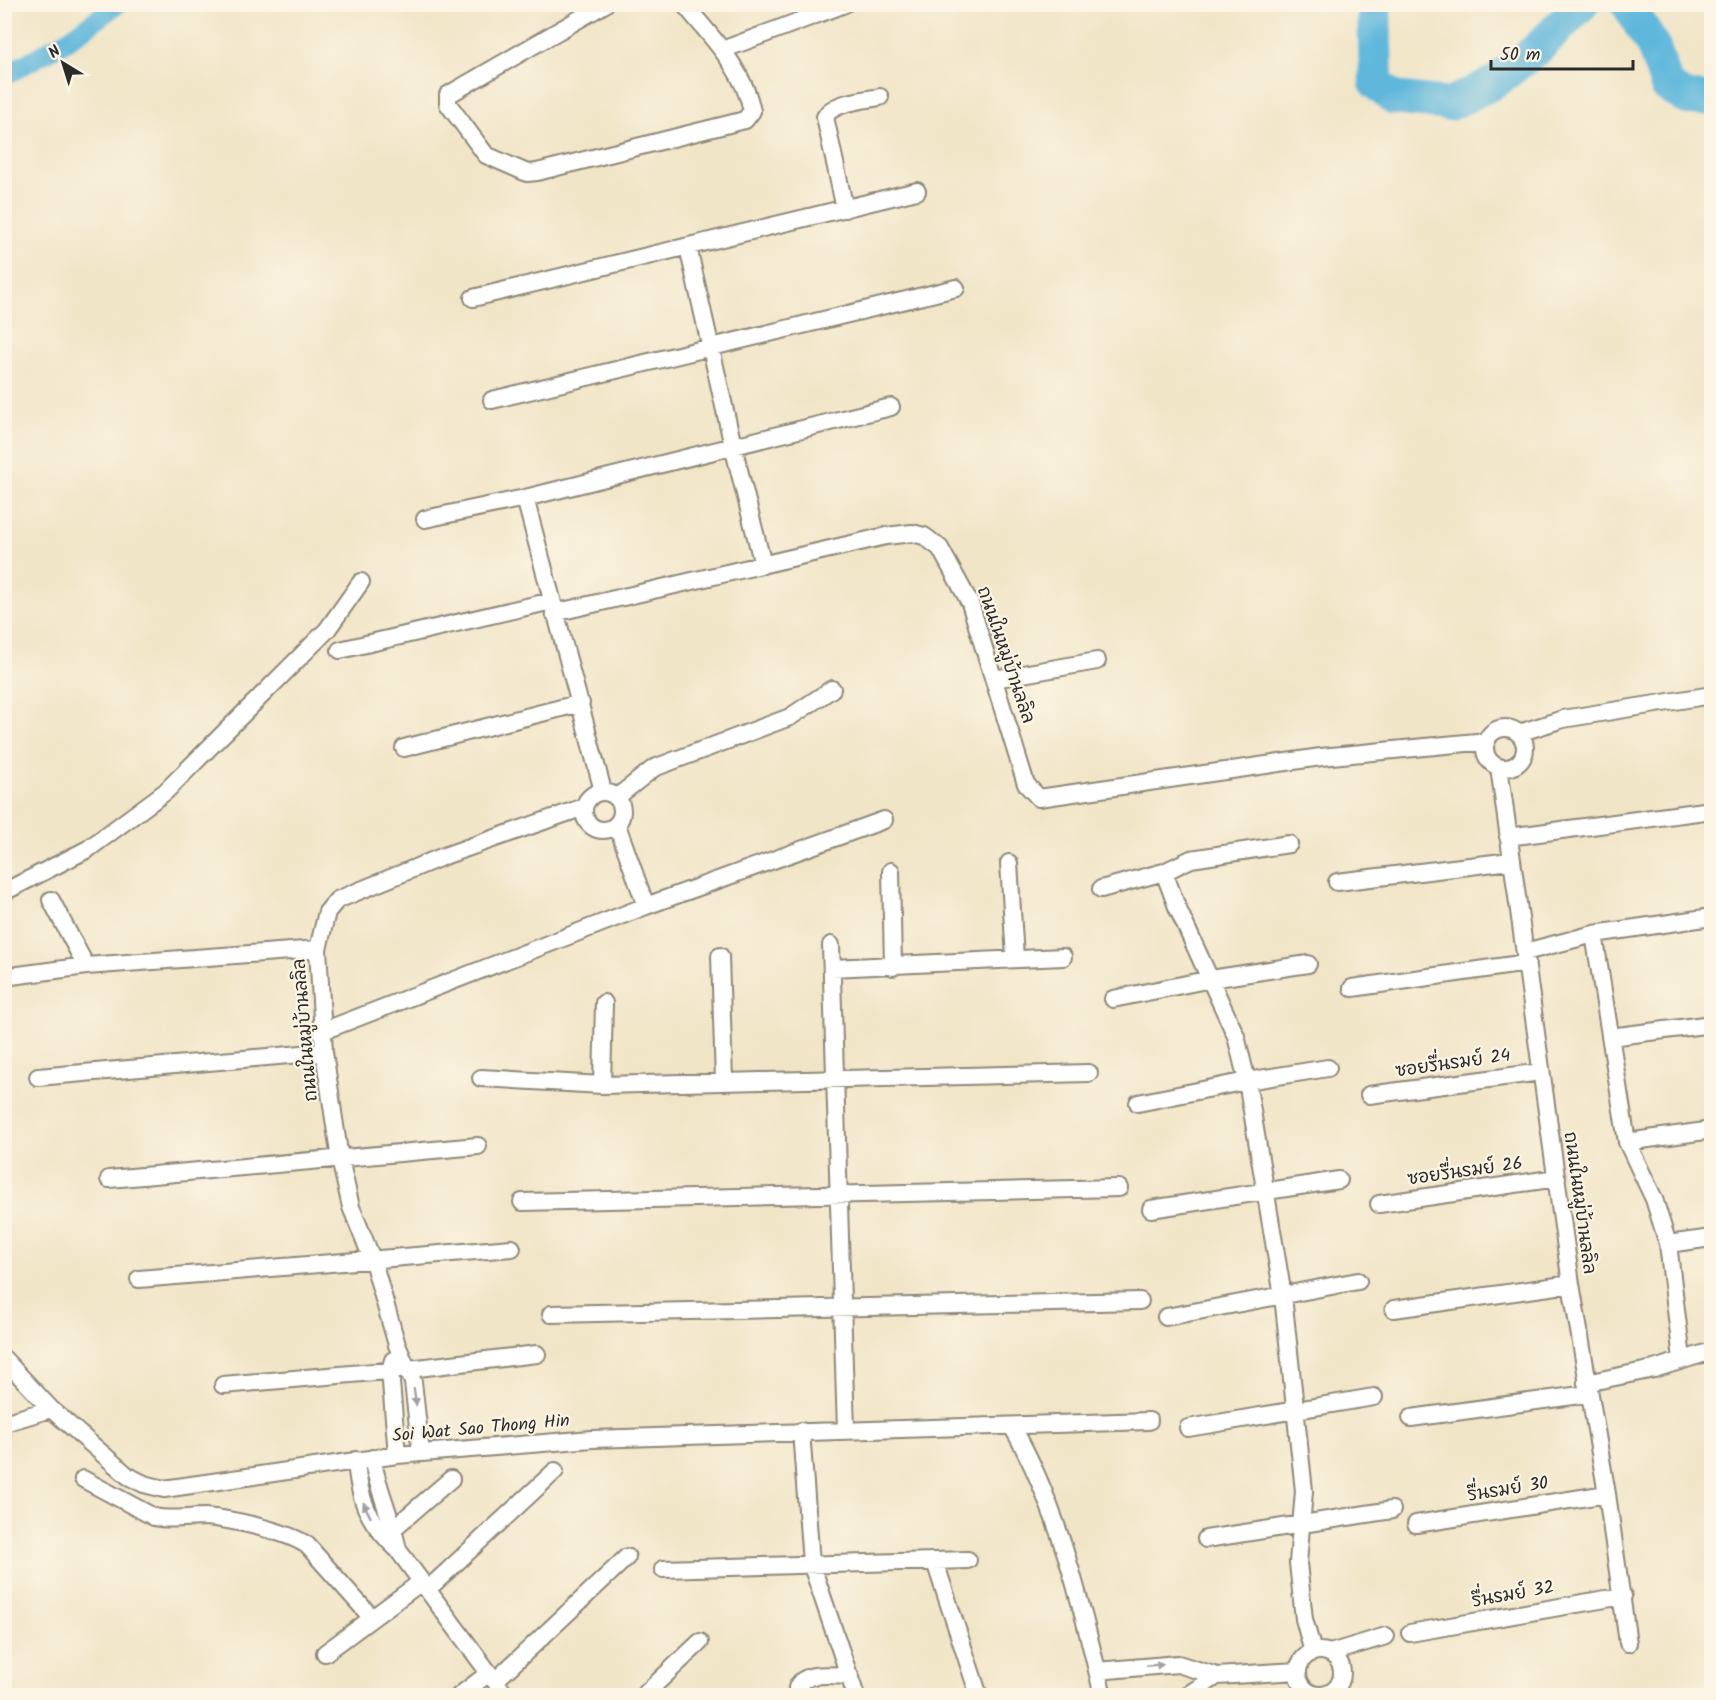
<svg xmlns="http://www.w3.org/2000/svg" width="1716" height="1700" viewBox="0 0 1716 1700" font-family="Kalam,'Playpen Sans Thai',sans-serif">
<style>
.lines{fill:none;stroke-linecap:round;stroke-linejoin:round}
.canal{stroke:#5fb7dc;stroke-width:20}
.river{stroke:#5fb7dc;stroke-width:34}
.street-casing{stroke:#8e8879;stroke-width:20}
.street{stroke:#fff;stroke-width:16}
.oneway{fill:#a0a0a0}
.labels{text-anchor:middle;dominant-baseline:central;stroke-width:4.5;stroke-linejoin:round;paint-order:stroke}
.street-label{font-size:18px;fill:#2b2b2b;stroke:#fcf5e5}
</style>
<rect width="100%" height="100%" fill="#fcf5e5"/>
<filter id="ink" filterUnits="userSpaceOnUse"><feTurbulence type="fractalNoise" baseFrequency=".0167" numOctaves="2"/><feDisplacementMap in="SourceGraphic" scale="12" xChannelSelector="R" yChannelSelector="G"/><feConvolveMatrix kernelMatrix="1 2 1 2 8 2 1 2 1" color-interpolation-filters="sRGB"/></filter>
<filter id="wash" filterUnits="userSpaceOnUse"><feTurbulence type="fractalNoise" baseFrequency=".008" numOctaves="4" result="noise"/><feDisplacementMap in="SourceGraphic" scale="24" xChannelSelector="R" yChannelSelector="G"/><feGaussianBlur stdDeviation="1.35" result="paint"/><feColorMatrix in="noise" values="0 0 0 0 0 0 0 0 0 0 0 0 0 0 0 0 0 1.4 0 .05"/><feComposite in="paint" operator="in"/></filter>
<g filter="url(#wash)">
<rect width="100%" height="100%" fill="#f1e5c7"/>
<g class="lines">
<path class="canal" d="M 4,76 L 68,40 L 118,4"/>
<path class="river" d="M 1374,4 L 1376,83 L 1393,98 L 1450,104 L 1495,82 L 1538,48 L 1582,4
M 1628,4 L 1654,48 L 1667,86 L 1687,98 L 1712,99"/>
</g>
</g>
<g filter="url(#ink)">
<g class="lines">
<g class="street-casing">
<path id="street" d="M 605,4 L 448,95 L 448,104 L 486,155 L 527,173 L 537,172 L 745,120 L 752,111 C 744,69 711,37 684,4
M 722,50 L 845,4
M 845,209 L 825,117 C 832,102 865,100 880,97
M 688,247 L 733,446 L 763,565
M 473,298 L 917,191
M 492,400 L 956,288
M 525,498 L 603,791
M 425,519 L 525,498 L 891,407
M 554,613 L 886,536 L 912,533 L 924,536 L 940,548 L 970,603 L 1026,784 L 1039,798 L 1321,757 L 1487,741
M 340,650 L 552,601
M 994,679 L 1097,661
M1485 748a20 20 0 1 1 40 0a20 20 0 1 1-40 0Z
M 1519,733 L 1563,719 L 1712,695
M 404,748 L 581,703
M 1499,767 L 1571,1284 L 1607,1494 L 1628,1643
M584 811a19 19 0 1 1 38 0a19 19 0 1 1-38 0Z
M 617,797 L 654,768 L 790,717 L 832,689
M 617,825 L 646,906
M 1508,837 L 1712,810
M 1009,863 L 1015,958
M 891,871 L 893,967
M 1164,872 L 1177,907 L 1236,1036 L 1247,1081 L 1283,1296 L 1304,1491 L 1298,1563 L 1304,1619 L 1313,1652
M 1337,882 L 1511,861
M 1101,889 L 1164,872 L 1191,859 L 1289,844
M 4,892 L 88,849 L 165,792 L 327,630 L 361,582
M 51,900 L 86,966
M 1594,934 L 1712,917
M 831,945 L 846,1431
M 1525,952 L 1594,934 L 1627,1142 L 1654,1199 L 1668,1244 L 1682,1359
M 720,956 L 724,1081
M 832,968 L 1063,957
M 4,977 L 86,966 L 318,949
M 1352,988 L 1527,963
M 1113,999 L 1211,979 L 1308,964
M 323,1031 L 646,906 L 884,820
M 1610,1037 L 1712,1024
M 38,1077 L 324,1052
M 481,1078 L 602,1085 L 1089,1073
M 602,1085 L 604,1003
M 1369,1095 L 1541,1072
M 1138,1103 L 1247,1081 L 1328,1068
M 1627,1142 L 1712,1130
M 109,1179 L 478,1146
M 522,1202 L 1119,1188
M 1379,1204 L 1557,1178
M 1151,1209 L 1339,1180
M 1668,1244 L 1712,1238
M 139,1279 L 512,1248
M 1394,1309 L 1571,1284
M 551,1314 L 1140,1301
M 1166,1317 L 1358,1281
M 4,1359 L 51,1409 L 128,1476 L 144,1484 L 164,1489 L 397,1455 L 592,1439 L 1149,1421
M 393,1360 L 390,1370 L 397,1455
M 1586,1383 L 1654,1369 L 1712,1351
M 223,1385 L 409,1369 L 537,1354
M 1411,1418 L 1588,1394
M 4,1423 L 51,1409
M 1013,1428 C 1057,1504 1083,1609 1103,1696
M 1188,1428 L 1374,1397
M 801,1431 L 811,1563 L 856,1696
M 421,1453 L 413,1382 L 397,1345 L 373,1261 L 351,1207 L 340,1159 L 324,1052 L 318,949 L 327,912 L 337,900 L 444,856 L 584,807
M 372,1458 C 378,1490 392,1518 398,1550
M 356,1460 C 359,1501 368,1522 398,1550 L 506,1696
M 83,1479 L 154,1517 C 171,1521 188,1517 205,1517 C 231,1519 286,1531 307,1545 L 372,1618
M 1416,1524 L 1607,1494
M 384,1532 L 394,1528 L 451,1479
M 1206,1539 L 1392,1510
M 935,1562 L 979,1696
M 663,1569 L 968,1560
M 427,1590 L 555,1471
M 1410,1633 L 1623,1596
M1298 1673a22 22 0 1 1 44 0a22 22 0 1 1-44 0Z
M 325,1653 L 421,1582
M 1330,1653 L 1386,1636
M 1097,1671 L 1178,1664 L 1217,1676 L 1297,1671
M 495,1681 L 627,1557
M 459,1696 L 489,1673
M 643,1696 L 700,1642
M 802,1696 L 797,1688 C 804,1670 834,1676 850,1676
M 1186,1696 L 1217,1676"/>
</g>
<use href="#street" class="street"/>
</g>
<defs><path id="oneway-solid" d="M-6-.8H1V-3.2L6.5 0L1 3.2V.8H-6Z" transform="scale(1.5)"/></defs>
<g class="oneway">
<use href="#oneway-solid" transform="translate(415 1397) rotate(82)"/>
<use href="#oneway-solid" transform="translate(367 1510) rotate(-116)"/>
<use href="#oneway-solid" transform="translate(1155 1665) rotate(-5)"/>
</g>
</g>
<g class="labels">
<g class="street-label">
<text transform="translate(1005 655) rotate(71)">ถนนในหมู่บ้านลลิล</text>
<text transform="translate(306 1030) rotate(-95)">ถนนในหมู่บ้านลลิล</text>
<text transform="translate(1453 1064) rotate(-8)">ซอยรื่นรมย์ 24</text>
<text transform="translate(1465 1172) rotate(-8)">ซอยรื่นรมย์ 26</text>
<text transform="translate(1579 1203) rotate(82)">ถนนในหมู่บ้านลลิล</text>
<text transform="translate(481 1429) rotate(-5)">Soi Wat Sao Thong Hin</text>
<text transform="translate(1508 1490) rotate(-9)">รื่นรมย์ 30</text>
<text transform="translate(1513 1595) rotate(-10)">รื่นรมย์ 32</text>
</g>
</g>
<rect width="1716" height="1700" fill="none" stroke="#fcf5e5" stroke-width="24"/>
<g transform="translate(63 63) rotate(322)" stroke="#fcf5e5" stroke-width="4.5" paint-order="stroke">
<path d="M0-4.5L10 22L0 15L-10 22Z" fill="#2b2b2b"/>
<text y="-9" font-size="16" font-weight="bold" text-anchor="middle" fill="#2b2b2b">N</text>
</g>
<path d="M1491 60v9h142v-9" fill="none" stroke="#2b2b2b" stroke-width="3"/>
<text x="1500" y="60" font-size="18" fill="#2b2b2b" stroke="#fcf5e5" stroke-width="4.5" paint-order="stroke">50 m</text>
</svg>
